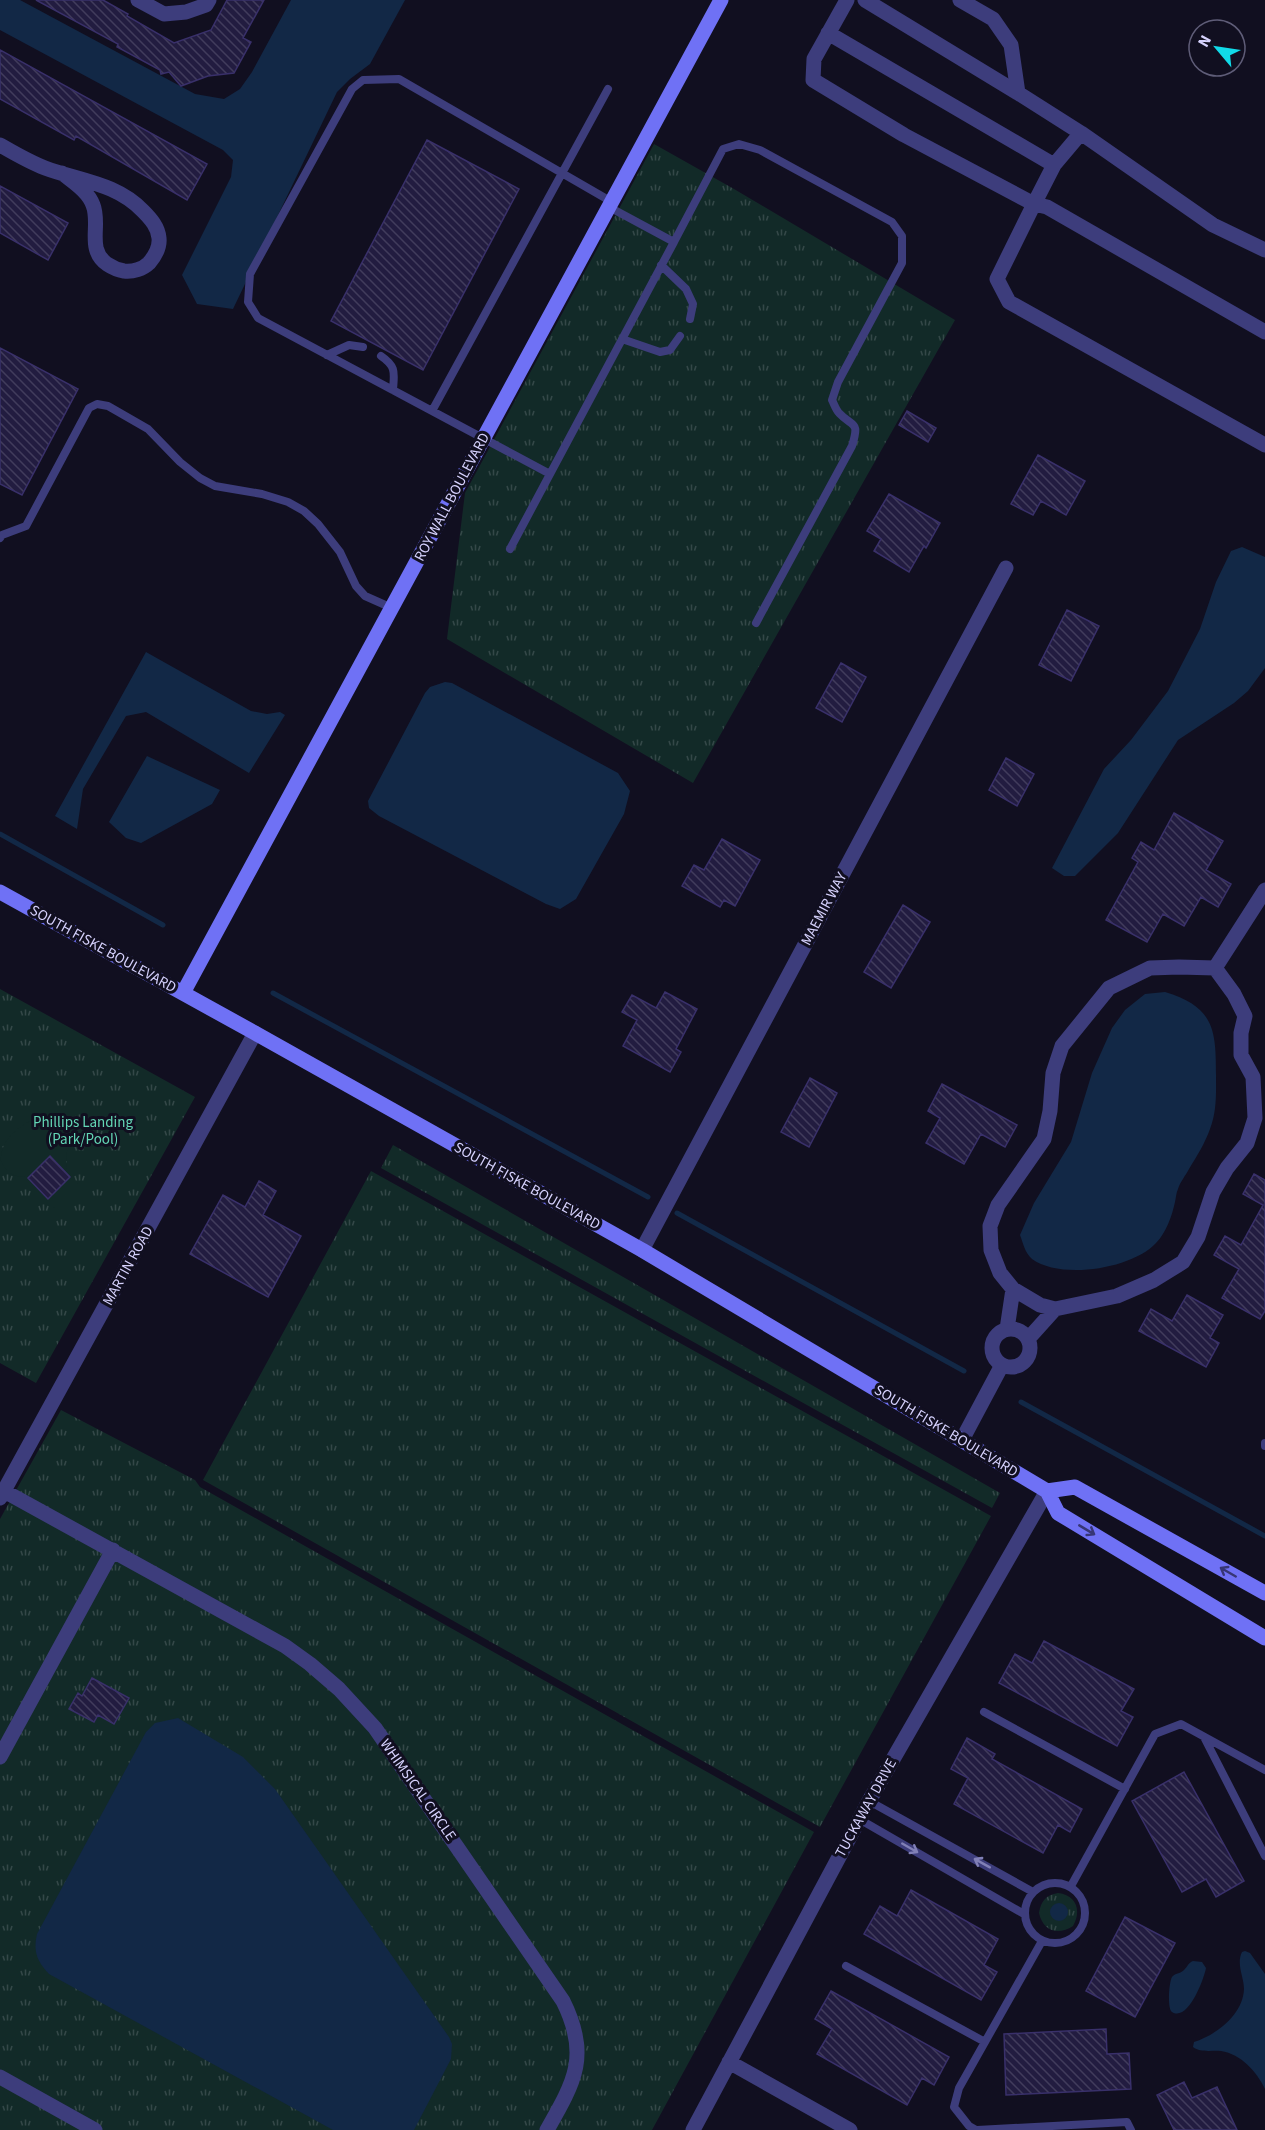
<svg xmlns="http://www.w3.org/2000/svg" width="1265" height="2130" viewBox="0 0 1265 2130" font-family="'Source Sans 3',sans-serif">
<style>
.grass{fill:url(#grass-tufts)}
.pitch{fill:#122a28}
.water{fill:#122846}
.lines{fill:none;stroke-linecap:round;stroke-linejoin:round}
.stream{stroke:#122846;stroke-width:5}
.building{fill:url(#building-back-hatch);stroke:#39306a;stroke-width:1.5}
.lane{stroke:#3d3d7c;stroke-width:8}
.street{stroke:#3d3d7c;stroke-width:15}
.secondary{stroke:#6f71f5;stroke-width:15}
.oneway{stroke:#373675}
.oneway2{stroke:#8180b6}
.labels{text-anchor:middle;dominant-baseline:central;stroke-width:6;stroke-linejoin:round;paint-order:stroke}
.street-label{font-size:15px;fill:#d5d1fc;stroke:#110f20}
.park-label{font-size:15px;fill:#63d6b5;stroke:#110f20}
</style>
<defs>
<pattern id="grass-tufts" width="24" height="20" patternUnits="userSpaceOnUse" patternTransform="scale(1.5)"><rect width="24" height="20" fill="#122a28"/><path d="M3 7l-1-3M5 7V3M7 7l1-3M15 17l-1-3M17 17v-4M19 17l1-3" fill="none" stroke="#344848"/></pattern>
<pattern id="building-back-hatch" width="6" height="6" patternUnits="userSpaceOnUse" patternTransform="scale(1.5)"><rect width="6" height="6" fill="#221c40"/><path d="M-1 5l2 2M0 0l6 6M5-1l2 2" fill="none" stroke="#413c5c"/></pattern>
</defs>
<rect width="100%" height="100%" fill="#110f20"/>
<path class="grass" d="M 654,144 L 734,189 L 955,320 L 693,783 L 447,639 L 465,493 Z
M 0,989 L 195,1097 L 36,1383 L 0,1363 Z
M 393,1145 L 1000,1493 L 992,1508 L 381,1168 Z
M 371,1171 L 991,1516 L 820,1827 L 203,1480 Z
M 61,1410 L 195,1480 L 200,1487 L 814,1832 L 652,2130 L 0,2130 L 0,1519 Z
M 1058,1893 C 1076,1895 1082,1910 1073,1926 C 1058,1936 1043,1931 1039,1913 C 1041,1901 1046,1895 1058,1893 Z"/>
<path class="pitch" d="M 41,1115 C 56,1113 71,1123 72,1139 C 72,1144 69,1147 67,1152 C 66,1158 66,1166 66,1172 L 78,1183 L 54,1208 L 24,1176 C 12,1178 6,1171 1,1161 C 0,1137 22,1125 41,1115 Z"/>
<path class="water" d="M 0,0 L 20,0 L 195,94 L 224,99 L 240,89 L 252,72 L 291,0 L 405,0 L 370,64 L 350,79 L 337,92 L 233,309 L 197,304 L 182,275 L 231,177 L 233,160 L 223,150 L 0,30 Z
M 1242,547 L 1265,557 L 1265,668 L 1248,691 L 1234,703 L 1178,740 L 1118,833 L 1075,876 L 1064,876 L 1052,868 L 1104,769 L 1131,740 L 1168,691 L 1200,629 L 1216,582 L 1231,551 Z
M 146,652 L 251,711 L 267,714 L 280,712 L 285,715 L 249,773 L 146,712 L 126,716 L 83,789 L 77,829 L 55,816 Z
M 445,682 L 452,683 L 618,773 L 630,791 L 624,814 L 576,899 L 560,909 L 546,904 L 379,816 L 369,808 L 368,801 L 425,693 L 430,687 Z
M 147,756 L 220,790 L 212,804 L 141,843 L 126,838 L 109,822 Z
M 1165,992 C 1214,1007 1216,1029 1216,1075 C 1216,1093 1217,1111 1210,1129 C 1205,1143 1197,1156 1189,1169 C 1186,1175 1180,1182 1178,1189 C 1176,1193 1176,1198 1175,1202 C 1172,1216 1166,1233 1156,1243 C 1132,1269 1061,1280 1032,1259 C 1025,1253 1023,1243 1020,1235 L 1034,1203 L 1071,1142 L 1092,1073 L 1112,1028 L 1125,1010 L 1145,994 Z
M 178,1718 L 243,1757 L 275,1789 L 449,2037 L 452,2044 L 451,2059 L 414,2130 L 333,2130 L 49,1974 C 37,1961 33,1952 37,1934 L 146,1732 L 155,1723 Z
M1050 1912a9 9 0 1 1 18 0a9 9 0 1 1-18 0Z
M 1245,1951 L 1250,1953 L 1265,1974 L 1265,2089 C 1257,2072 1241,2054 1221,2051 C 1212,2050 1201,2053 1193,2047 L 1194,2042 C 1216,2035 1243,2015 1244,1989 C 1244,1977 1236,1964 1242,1952 Z
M 1193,1961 L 1202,1962 L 1206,1968 C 1204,1979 1188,2022 1172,2012 C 1167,2009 1169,1982 1172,1977 C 1175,1973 1180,1974 1184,1970 C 1188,1966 1188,1963 1193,1961 Z"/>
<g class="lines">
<path class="stream" d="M 0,834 L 163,925
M 273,993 L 648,1197
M 677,1213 L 964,1371
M 1021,1402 L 1265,1536"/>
</g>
<path class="building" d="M 36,0 L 103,0 L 128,14 L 127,16 L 174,43 L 211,30 L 227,0 L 264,0 L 243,38 L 251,42 L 234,73 L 208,76 L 181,86 L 169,72 L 161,74 L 160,70 L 117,47 L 118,44 Z
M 0,50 L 207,164 L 187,200 L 76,136 L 74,140 L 0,99 Z
M 427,140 L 519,189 L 423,370 L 331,321 Z
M 0,186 L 68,223 L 48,260 L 0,233 Z
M 0,348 L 78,389 L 22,495 L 0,484 Z
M 907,411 L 936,428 L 928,442 L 899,425 Z
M 1038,455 L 1085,481 L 1066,515 L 1041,501 L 1033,515 L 1011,504 Z
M 889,494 L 940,523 L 926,548 L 924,546 L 909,572 L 874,551 L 881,539 L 867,531 Z
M 1067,610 L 1099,626 L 1071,681 L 1039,665 Z
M 841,663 L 866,677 L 842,722 L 816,708 Z
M 1006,758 L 1034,774 L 1017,806 L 989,790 Z
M 1174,813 L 1223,841 L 1206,870 L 1231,884 L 1218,907 L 1201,897 L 1184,926 L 1163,914 L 1147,942 L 1106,920 L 1138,862 L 1132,858 L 1141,842 L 1154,850 Z
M 722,839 L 760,860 L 735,906 L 724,900 L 720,907 L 682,886 L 694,865 L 704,870 Z
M 903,905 L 930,922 L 891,988 L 864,972 Z
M 665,992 L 697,1009 L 676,1049 L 681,1052 L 670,1072 L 623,1046 L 637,1020 L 622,1012 L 632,995 L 656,1008 Z
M 810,1078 L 837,1093 L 809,1147 L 781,1132 Z
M 942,1084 L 1017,1125 L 1005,1147 L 981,1134 L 964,1164 L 926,1143 L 940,1118 L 928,1111 Z
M 50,1156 L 70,1177 L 48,1199 L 28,1178 Z
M 1254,1174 L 1265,1180 L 1265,1311 L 1260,1319 L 1222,1298 L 1239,1269 L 1214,1255 L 1225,1236 L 1241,1245 L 1263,1205 L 1243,1194 Z
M 259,1181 L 276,1191 L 263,1215 L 301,1236 L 268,1297 L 190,1254 L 223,1195 L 245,1207 Z
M 1187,1295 L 1223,1315 L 1210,1338 L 1219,1343 L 1206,1367 L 1139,1331 L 1151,1309 L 1172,1321 Z
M 1044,1641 L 1134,1689 L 1121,1711 L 1133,1717 L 1117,1746 L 999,1683 L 1015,1654 L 1032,1663 Z
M 92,1678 L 129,1698 L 114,1724 L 98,1715 L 94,1722 L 69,1709 L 78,1693 L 82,1696 Z
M 967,1738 L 995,1754 L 992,1759 L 1082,1809 L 1070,1832 L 1058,1825 L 1043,1853 L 954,1804 L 968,1778 L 951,1769 Z
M 1184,1772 L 1244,1881 L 1216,1897 L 1206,1879 L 1182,1892 L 1132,1801 Z
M 911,1890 L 998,1939 L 984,1965 L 997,1972 L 981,2000 L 864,1934 L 880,1906 L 897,1916 Z
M 1125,1917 L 1175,1943 L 1135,2017 L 1086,1991 Z
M 831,1991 L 949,2057 L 934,2085 L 922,2078 L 907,2105 L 817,2054 L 832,2029 L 815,2019 Z
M 1106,2029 L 1107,2054 L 1129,2053 L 1131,2089 L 1006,2095 L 1004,2034 Z
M 1184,2082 L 1192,2098 L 1217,2087 L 1237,2130 L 1174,2130 L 1157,2095 Z"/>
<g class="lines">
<path class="lane" d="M 609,207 L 674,242 L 723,149 L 739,144 L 760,150 L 892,222 L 902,236 L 902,263 L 838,382 L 832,400 C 834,404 836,410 839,413 C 853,428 860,420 852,446 L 756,623
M 661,265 L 686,289 L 693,304 L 690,319
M 622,339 L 660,352 L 670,350 L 680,336
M 327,355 L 349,345 L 363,347
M 381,356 C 397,367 394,373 393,390
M 432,411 L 608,89
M 550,474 L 258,318 L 248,302 L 250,274 L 352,89 L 363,80 L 399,79 L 612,202
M 0,538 L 2,535 L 26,526 L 89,408 L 97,404 L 108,406 L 148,429 L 180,462 L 200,478 L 215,486 L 262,494 L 288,502 L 304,511 L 318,524 L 340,552 L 356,586 L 365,596 L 392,608
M 510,549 L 674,242
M 1265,1443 L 1265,1446
M 984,1712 L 1125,1789
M 1204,1737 L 1265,1856
M 869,1801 L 1033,1892
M 859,1819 L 1024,1914
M1025 1913a30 30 0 1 1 60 0a30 30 0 1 1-60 0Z
M 1071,1886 L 1155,1734 L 1181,1724 L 1265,1770
M 846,1966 L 985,2042
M 976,2130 L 969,2126 L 954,2107 L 959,2088 L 1042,1941
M 977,2130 L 1127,2122 L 1131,2130"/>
<path class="street" d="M 138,0 L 164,14 L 186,12 L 206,5 L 209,0
M 847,0 L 814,59 L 813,80 L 904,135 L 1034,204 L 1054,165 L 1081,133
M 865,0 L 1018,93
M 960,0 L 993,19 L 1011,45 L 1018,93 L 1081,133 L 1213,225 L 1265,250
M 828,33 L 1054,165
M 0,145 C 14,153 29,162 45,168 C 80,181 116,183 143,211 C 151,219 158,227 159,238 C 160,247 155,256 149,263 C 143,269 133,272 124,271 C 118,270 113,268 107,264 C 86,249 101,225 93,205 C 88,191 73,182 62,173
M 1265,332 L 1047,207 L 1034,204 L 997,279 L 1009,302 L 1265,445
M 1179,967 L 1215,968 L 1234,994 L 1245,1016 L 1241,1033 L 1241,1055 L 1253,1077 L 1255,1118 L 1247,1143 L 1227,1168 L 1213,1192 L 1198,1237 L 1183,1262 L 1154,1280 L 1117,1296 L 1055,1309 L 1040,1305 L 1013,1289 L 1000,1273 L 991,1250 L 990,1226 L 998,1205 L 1044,1139 L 1050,1111 L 1053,1073 L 1062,1046 L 1109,988 L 1150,968 Z
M 1215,968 L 1265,890
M 642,1250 L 1006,568
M 1007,1329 L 1013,1289
M992 1348a19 19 0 1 1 38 0a19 19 0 1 1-38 0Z
M 1028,1339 L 1055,1309
M 962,1440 L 1002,1365
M 4,1491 L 285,1646 L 310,1664 L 339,1689 L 375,1728 L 563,2001 C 590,2055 575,2081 547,2130
M 0,1498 L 255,1033
M 0,1757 L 113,1550
M 729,2062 L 850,2130
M 0,2077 L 95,2130
M 693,2130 L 869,1801 L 1047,1491"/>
<path class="secondary" d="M 0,892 L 255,1033 L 642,1250 L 1047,1491 L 1058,1513 L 1265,1638
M 183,993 L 721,0
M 1047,1491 L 1075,1487 L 1265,1593"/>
</g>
<defs><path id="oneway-shaft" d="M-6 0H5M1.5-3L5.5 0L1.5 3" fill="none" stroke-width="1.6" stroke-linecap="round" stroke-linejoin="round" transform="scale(1.5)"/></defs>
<g class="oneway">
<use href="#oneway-shaft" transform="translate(1087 1530) rotate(31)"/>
<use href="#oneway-shaft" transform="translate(1228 1572) rotate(-150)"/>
</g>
<g class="oneway2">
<use href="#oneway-shaft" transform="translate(910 1848) rotate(30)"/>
<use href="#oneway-shaft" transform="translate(982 1863) rotate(-151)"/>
</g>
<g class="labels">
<g class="street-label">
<text transform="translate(452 497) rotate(-62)">ROY WALL BOULEVARD</text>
<text transform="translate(824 909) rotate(-62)">MAEMIR WAY</text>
<text transform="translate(103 949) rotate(29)">SOUTH FISKE BOULEVARD</text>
<text transform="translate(527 1186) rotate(29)">SOUTH FISKE BOULEVARD</text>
<text transform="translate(128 1266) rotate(-61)">MARTIN ROAD</text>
<text transform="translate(946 1431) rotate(31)">SOUTH FISKE BOULEVARD</text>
<text transform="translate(418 1790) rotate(55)">WHIMSICAL CIRCLE</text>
<text transform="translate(866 1808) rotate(-61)">TUCKAWAY DRIVE</text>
</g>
<g class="park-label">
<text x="83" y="1122">Phillips Landing<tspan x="83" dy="17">(Park/Pool)</tspan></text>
</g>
</g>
<g transform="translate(1217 48) rotate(299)"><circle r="28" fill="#110f20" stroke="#5f5d78" stroke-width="1.5"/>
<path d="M0-4.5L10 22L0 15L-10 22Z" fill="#11dae8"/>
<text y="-9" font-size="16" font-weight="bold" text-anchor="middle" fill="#d5d1fc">N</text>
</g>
</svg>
